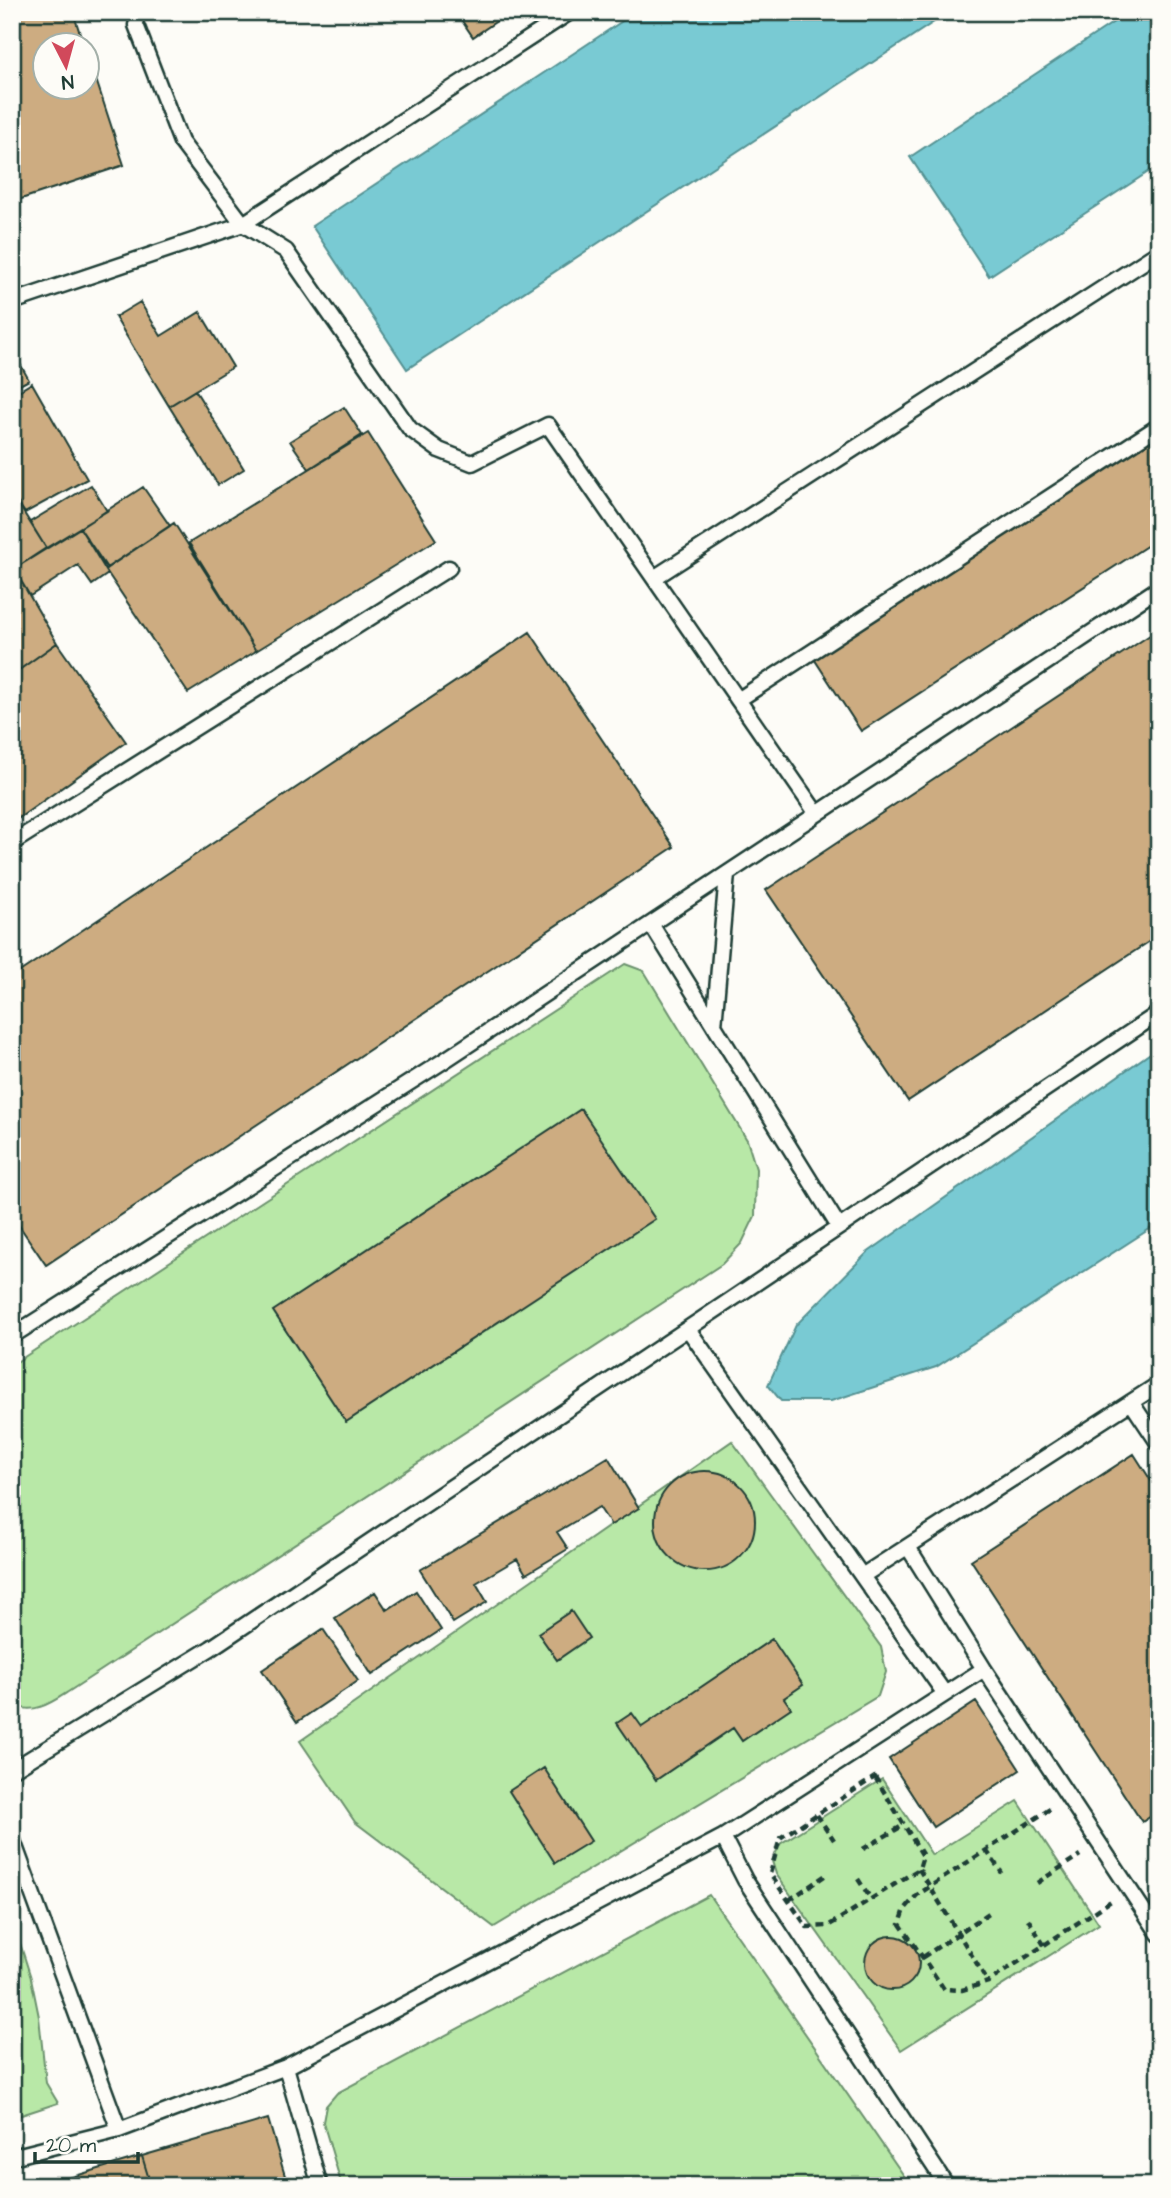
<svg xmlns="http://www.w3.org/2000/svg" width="1171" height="2198" viewBox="0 0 1171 2198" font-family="'Architects Daughter',sans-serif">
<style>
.green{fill:#b8e8a7;stroke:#6c926e;stroke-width:2}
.water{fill:#79cad3;stroke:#559293;stroke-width:2}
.building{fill:#cdac81;stroke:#1f3d34;stroke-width:2}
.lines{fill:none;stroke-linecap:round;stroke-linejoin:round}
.lane-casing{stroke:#1f3d34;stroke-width:19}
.path{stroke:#1f3d34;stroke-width:4.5;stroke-dasharray:7 5;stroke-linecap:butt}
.lane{stroke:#fdfcf7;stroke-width:14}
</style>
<rect width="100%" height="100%" fill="#fdfcf7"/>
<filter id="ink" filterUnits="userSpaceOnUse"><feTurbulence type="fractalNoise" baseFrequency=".0143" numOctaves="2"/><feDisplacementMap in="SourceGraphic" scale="14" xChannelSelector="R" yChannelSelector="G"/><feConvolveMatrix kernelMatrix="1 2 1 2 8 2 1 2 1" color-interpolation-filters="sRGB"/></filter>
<g filter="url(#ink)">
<path class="green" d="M 625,964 L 644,971 L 747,1140 L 756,1169 L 755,1216 L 742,1243 L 722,1264 L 68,1692 C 51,1703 32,1716 12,1704 L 12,1365 Z
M 732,1441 L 881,1647 L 886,1672 L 878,1696 L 494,1927 L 355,1822 L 300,1741 Z
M 882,1779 L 932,1855 L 1018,1801 L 1099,1924 L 901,2050 L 776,1874 L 772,1861 L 780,1844 Z
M 709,1895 L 911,2186 L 342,2186 L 323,2122 L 326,2106 L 337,2093 Z
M 12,1918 L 31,1978 L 39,2017 L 46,2083 L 58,2103 L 12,2118 Z"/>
<path class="water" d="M 636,12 L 949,12 L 407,369 L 312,226 Z
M 1129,12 L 1159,12 L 1159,165 L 989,276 L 910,157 Z
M 1159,1047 L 1159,1223 L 936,1367 L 831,1401 L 781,1401 L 768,1385 L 796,1325 L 867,1253 Z"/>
<path class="building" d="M 12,12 L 73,12 L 84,46 L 46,46 L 46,88 L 88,88 L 88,55 L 124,165 L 12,202 Z
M 456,12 L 510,12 L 473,37 Z
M 140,302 L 161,336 L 200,312 L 233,367 L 169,406 L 115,317 Z
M 12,349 L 29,380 L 12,389 Z
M 32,383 L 87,479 L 25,513 L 12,494 L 12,395 Z
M 195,390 L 244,469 L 218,485 L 169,406 Z
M 344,407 L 362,435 L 309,469 L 290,441 Z
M 1159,428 L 1159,538 L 861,731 L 811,654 Z
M 368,433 L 436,540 L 256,651 L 189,543 Z
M 91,485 L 107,511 L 46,548 L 30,522 Z
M 143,487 L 170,526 L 107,568 L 80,528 Z
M 12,494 L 46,548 L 14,569 L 57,643 L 12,675 Z
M 174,523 L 256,651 L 188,693 L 105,569 Z
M 80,528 L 108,574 L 92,585 L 78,565 L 30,596 L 14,569 Z
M 1159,629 L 1159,935 L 908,1101 L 766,890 Z
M 530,632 L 674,847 L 46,1265 L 12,1215 L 12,977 Z
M 57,643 L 126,742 L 12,823 L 12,675 Z
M 581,1109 L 655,1219 L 346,1422 L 273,1311 Z
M 1134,1454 L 1159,1493 L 1159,1811 L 1142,1822 L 971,1560 Z
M 608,1457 L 639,1508 L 611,1525 L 599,1507 L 557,1532 L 568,1549 L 526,1574 L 517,1559 L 476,1583 L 487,1602 L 453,1623 L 420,1570 Z
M655 1521a50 50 0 1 1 100 0a50 50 0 1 1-100 0Z
M 416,1591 L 441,1630 L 372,1675 L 335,1618 L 375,1592 L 387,1610 Z
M 571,1611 L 589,1638 L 557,1660 L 538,1633 Z
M 323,1629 L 358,1681 L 297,1722 L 262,1670 Z
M 772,1639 L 803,1685 L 784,1698 L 791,1708 L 742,1741 L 733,1728 L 656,1780 L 617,1723 L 632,1713 L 642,1727 Z
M 976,1702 L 1020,1770 L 933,1827 L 889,1759 Z
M 544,1768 L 591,1841 L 555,1863 L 509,1791 Z
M865 1963a27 27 0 1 1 54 0a27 27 0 1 1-54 0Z
M 268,2119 L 288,2186 L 151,2186 L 142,2156 Z
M 142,2156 L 151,2186 L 42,2186 Z"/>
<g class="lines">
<g class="lane-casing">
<path id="lane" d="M 136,25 L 181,142 L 243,224 L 286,251 L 410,429 L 439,450 L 472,463 L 548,425 L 817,814
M 12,302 L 243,224 L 570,12
M 654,578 L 1159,252
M 738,700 L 1159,426
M 12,843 L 449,568
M 651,924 L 839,1227
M 714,1026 L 727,874
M 688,1329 L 945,1694
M 12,1336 L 445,1060 L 1159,588
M 1131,1402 L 1159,1444
M 908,1547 L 984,1669 L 1159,1934
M 862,1576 L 1159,1384
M 12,1770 L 211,1648 L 1159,1013
M 723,1837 L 745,1880 L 947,2186
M 12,1838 L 119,2130
M 286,2067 L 320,2186
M 12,2157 L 119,2130 L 286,2067 L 723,1837 L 984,1669"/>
</g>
<path class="path" d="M 875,1777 L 923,1856 L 919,1869 L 828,1926 L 807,1927 L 770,1874 L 780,1838 Z
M 1050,1809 L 917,1895 L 905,1909 L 900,1924 L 944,1989 L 962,1990 L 988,1982 L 1111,1901
M 817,1815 L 834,1840
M 863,1849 L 904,1825
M 986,1850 L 1002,1873
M 919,1869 L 988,1982
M 858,1879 L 871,1899
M 1037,1883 L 1080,1855
M 789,1900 L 826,1875
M 1028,1919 L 1044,1945
M 923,1957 L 992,1911"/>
<use href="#lane" class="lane"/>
</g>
</g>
<rect width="1171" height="2198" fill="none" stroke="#fdfcf7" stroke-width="42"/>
<rect x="21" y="21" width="1129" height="2156" fill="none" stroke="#1f3d34" stroke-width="2.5" filter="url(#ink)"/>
<g transform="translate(66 66) rotate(174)"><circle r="33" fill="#fdfcf7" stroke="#a4b0a9" stroke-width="2"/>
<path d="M0-5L12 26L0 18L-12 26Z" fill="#d1495b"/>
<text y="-10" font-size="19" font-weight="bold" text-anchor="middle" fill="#1f3d34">N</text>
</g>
<path d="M35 2152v10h103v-10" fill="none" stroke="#1f3d34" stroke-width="3.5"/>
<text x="46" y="2152" font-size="21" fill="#1f3d34" stroke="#fdfcf7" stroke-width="5" paint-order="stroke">20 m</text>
</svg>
